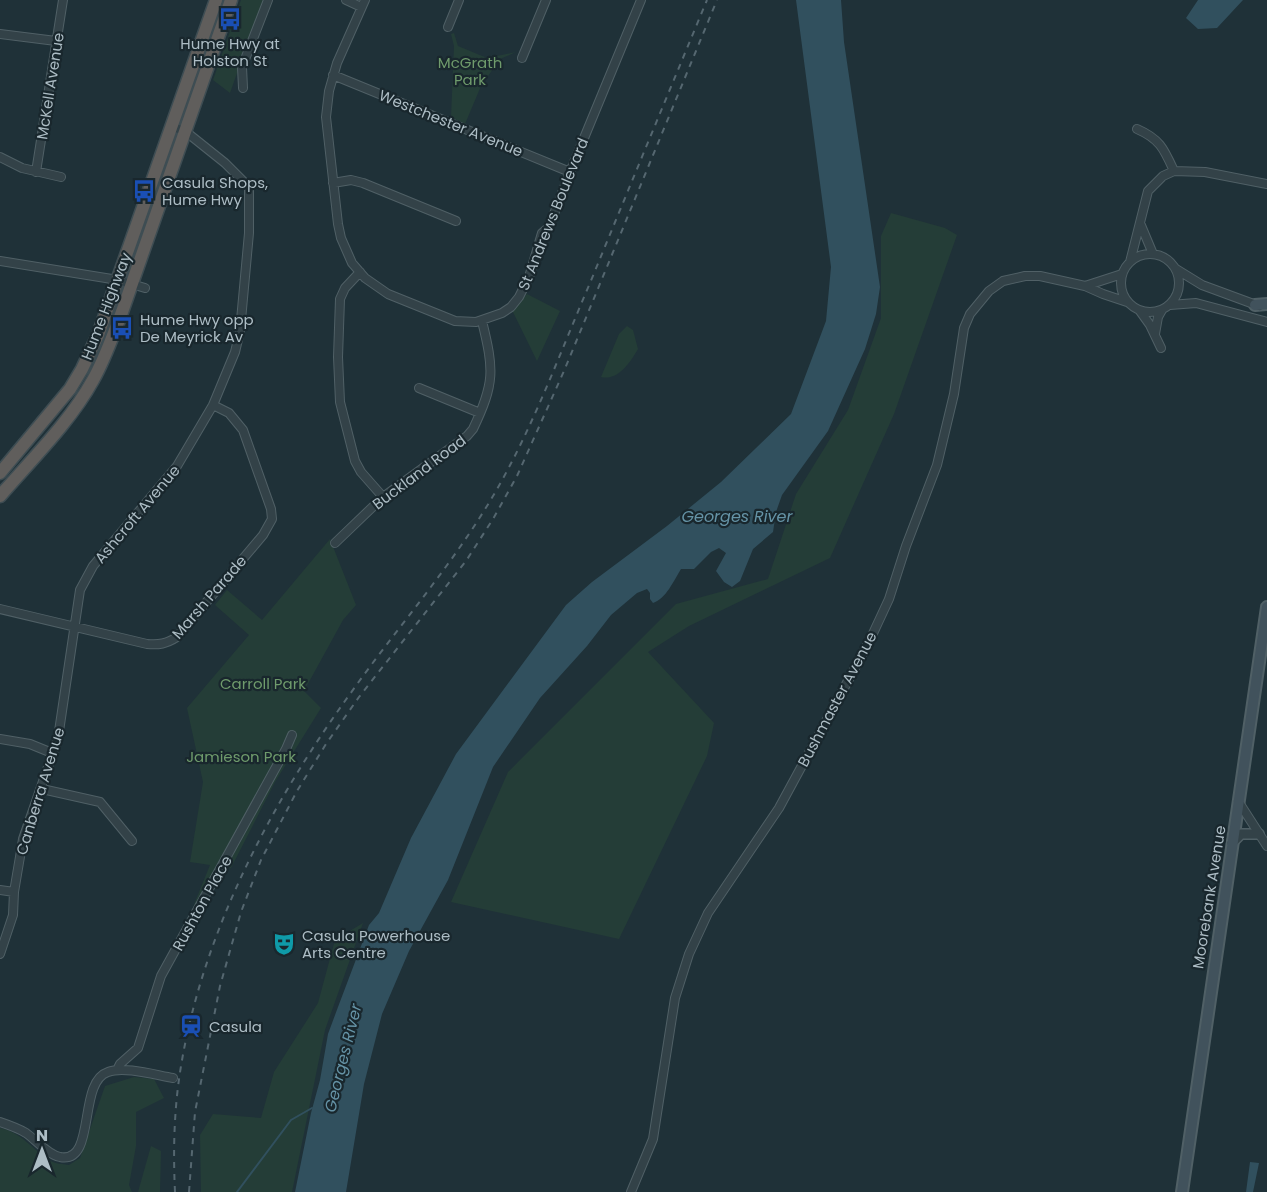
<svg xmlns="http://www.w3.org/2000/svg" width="1267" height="1192" viewBox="0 0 1267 1192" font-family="Poppins,sans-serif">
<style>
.green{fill:#243d37}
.water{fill:#31505e}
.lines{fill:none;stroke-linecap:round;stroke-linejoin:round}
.stream{stroke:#31505e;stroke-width:2}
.minor-casing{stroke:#506066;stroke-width:10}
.tertiary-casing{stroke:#506066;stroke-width:12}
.secondary-casing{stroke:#506066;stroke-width:14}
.trunk-casing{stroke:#3e4d53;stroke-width:15}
.minor{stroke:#334248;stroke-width:8}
.tertiary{stroke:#334248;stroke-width:9}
.secondary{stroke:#41525c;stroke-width:10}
.trunk{stroke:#605e5c;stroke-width:12}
.rail{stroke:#556770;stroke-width:2;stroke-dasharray:6 6;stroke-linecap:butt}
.labels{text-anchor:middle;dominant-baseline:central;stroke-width:4.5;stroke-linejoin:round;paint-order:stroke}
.poi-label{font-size:15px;fill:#adbdc5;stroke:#19272d;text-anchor:start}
.park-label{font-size:15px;fill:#6f9b6c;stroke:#19272d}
.street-label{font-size:15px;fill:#adbdc5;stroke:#19272d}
.water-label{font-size:16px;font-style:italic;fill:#6593a6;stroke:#19272d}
</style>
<rect width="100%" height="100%" fill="#1f3138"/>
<path class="green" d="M 241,0 L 263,0 L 230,93 L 213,80 Z
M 454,33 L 458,46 L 487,58 L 516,52 L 500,59 L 481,86 L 465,124 L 451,117 L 454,46 L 451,34 Z
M 891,213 L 945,228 L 957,235 L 894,414 L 830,558 L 689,626 L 648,652 L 714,723 L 707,756 L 619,939 L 451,902 L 508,772 L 676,604 L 768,579 L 796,494 L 848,410 L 881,318 L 881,236 Z
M 527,294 L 560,311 L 537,361 L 512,310 Z
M 627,326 L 633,330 L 638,349 C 630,363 618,381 601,377 L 619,334 Z
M 330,539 L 356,605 L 343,620 L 304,691 L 321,708 L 275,782 L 231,868 L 218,866 L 193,907 L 210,865 L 190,862 L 203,782 L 187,708 L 249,635 L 215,605 L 227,590 L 262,620 Z
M 363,923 L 325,1030 L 292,1192 L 201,1192 L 200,1135 L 213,1114 L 261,1118 L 274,1072 L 318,1003 L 335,940 Z
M 134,1077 L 154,1079 L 164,1098 L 136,1112 L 136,1146 L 129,1185 L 132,1192 L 0,1192 L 0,1128 C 21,1132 32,1149 49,1160 C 54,1164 63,1164 69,1165 L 80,1158 L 105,1086 Z
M 151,1146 L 161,1151 L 160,1192 L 138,1192 Z"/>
<path class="water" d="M 796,0 L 841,0 L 844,42 L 880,287 L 876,314 L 865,349 L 828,431 L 782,495 L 776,512 L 773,532 L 753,549 L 740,581 L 732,587 L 724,582 L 716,571 L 726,553 L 719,548 L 711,552 L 694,569 L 681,569 C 674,580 666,599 653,603 L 650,599 L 650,593 L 647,589 L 637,593 L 611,615 L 587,646 L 540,698 L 493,767 L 448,880 L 409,951 L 382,1014 L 364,1084 L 346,1192 L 295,1192 L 311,1113 L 320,1080 L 328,1034 L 338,1007 L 369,925 L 379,913 L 411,838 L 456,754 L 566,605 L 592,582 L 667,526 L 721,482 L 791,414 L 826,321 L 831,267 Z
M 1198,0 L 1243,0 L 1217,28 L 1198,29 L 1186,18 Z
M 1250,1162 L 1259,1163 L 1253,1192 L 1246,1192 Z"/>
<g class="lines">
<path class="stream" d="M 237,1192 L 291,1120 L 312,1108"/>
<g class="minor-casing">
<path id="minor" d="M 346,0 L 361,7
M 365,0 L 337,63 L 329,91 L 326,117 L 338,224 L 341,238 L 352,263 L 365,278 L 388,294 L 455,321 L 476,322 L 502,313 L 511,307 L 519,297 L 529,277 L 542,233 L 549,227 L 570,172 L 641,0
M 448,27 L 459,0
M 0,34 L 56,41
M 522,58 L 546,0
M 333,75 L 570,172
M 243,88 L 242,67 L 268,0
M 1137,129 C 1160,139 1164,149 1174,171 L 1205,172 L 1267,184
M 0,157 L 22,168 L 61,177
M 36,172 L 63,0
M 333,183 L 351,180 L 363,183 L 456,221
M 1140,223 L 1153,254
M1121 283a29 29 0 1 1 58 0a29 29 0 1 1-58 0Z
M 0,261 L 118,280 L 145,288
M 1130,262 L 1148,191 L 1163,176 L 1174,171
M 1176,269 L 1202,285 L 1259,306
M 360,272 L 345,288 L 340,299 L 338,357 L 340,402 L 355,461 L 361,472 L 383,497
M 1085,286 L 1122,274
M 1170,305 L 1196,303 L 1267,322
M 1140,311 L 1150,325 L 1161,348
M 1155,334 L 1158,317 L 1162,310
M 419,388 L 480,413
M 335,543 L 383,497 L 467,436 L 473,429 C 495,383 494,370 482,321
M 0,609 L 147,644 C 159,645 166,644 177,637 L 263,535 L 272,519 L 271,509 L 243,430 L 229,413 L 213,405
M 0,739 L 30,744 L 52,753
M 42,789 L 100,802 L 132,841
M 1238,801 L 1267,846
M 0,890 L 14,892
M 0,954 L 13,915 L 14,892 L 23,839 L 58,738 L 80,590 L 93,566 L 177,466 L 213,405 L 235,352 L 240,331 L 249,233 L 249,187 L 225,163 L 185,131 L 172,127
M 117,1070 L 120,1064 L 138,1048 L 161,976 L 286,749 L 292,735
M 0,1122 C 9,1125 18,1128 26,1133 C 36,1140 47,1154 60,1157 C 97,1164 77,1082 108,1072 C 124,1066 155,1075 173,1078
M 631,1192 L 653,1139 L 675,998 L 689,954 L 708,913 L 779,808 L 869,642 L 889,599 L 906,546 L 937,465 L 954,394 L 964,328 L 970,314 L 989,291 L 1003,281 L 1025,276 L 1040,276 L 1085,286 L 1103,294 L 1127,302"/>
</g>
<g class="tertiary-casing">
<path id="tertiary" d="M 1232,843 L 1241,834 L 1259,834"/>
</g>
<g class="secondary-casing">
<path id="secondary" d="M 1255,305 L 1267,304
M 1182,1192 L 1267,607"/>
</g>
<g class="trunk-casing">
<path id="trunk" d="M 0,473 L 70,389 L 82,369 L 98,335 L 216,0
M 0,496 C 31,460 70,422 93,380 C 105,359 113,335 122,312 L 231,0"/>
</g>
<use href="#minor" class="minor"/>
<use href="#tertiary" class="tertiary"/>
<use href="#secondary" class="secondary"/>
<use href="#trunk" class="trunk"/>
<path class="rail" d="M 175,1192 C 173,1150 174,1108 181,1066 C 203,932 271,803 350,694 C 404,618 463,554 507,471 C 539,411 563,346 590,283 C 629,188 668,94 707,0
M 189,1192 L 195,1112 L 220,986 L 241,912 L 261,860 L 297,791 L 326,744 L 359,697 L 466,561 L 493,519 L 517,476 L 564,371 L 717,0"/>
</g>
<defs>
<g id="bus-bare" transform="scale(1.8)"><path d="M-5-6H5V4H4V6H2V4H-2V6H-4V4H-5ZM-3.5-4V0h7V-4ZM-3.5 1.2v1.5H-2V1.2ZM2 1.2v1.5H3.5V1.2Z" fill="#1a4fb4" stroke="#19272d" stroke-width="2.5" paint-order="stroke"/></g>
<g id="theatre-bare" transform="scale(1.8)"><path d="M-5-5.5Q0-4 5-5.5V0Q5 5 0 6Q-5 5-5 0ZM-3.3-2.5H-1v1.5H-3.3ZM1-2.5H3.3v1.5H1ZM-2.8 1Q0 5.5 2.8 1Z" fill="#0f9aa8" stroke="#19272d" stroke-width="2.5" paint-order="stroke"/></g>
<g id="station-bare" transform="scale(1.8)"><path d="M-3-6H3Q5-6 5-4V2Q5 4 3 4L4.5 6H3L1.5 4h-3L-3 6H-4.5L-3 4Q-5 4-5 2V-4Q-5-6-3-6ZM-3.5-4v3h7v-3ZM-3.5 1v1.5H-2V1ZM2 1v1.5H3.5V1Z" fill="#1a4fb4" stroke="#19272d" stroke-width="2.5" paint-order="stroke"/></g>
</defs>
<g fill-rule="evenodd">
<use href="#bus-bare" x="230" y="19"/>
<use href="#bus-bare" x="144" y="191"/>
<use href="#bus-bare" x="122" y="328"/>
<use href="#theatre-bare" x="284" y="944"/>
<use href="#station-bare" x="191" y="1026"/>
</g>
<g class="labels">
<g class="poi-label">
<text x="230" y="43" text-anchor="middle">Hume Hwy at<tspan x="230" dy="17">Holston St</tspan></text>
<text x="162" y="182">Casula Shops,<tspan x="162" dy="17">Hume Hwy</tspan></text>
<text x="140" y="319">Hume Hwy opp<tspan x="140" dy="17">De Meyrick Av</tspan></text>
<text x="302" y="935">Casula Powerhouse<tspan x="302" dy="17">Arts Centre</tspan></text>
<text x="209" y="1026">Casula</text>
</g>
<g class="park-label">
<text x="470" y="62">McGrath<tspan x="470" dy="17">Park</tspan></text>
<text x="263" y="683">Carroll Park</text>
<text x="241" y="756">Jamieson Park</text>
</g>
<g class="street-label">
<text transform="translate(50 86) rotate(-81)">McKell Avenue</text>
<text transform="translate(451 123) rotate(22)">Westchester Avenue</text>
<text transform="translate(553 214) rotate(-68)">St Andrews Boulevard</text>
<text transform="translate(106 306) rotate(-69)">Hume Highway</text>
<text transform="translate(419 472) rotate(-37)">Buckland Road</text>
<text transform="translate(137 514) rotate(-50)">Ashcroft Avenue</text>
<text transform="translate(209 597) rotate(-49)">Marsh Parade</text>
<text transform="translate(837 699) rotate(-62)">Bushmaster Avenue</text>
<text transform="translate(40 791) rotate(-73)">Canberra Avenue</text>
<text transform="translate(1209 897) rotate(-81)">Moorebank Avenue</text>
<text transform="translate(202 903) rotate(-61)">Rushton Place</text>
</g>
<g class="water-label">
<text x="737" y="516">Georges River</text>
<text transform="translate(343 1058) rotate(-76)">Georges River</text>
</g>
</g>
<g transform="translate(42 1150)" stroke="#19272d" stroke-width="4.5" paint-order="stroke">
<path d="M0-4.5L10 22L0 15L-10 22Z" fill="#adbdc5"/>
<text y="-9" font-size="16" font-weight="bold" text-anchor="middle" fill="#adbdc5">N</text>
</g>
</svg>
